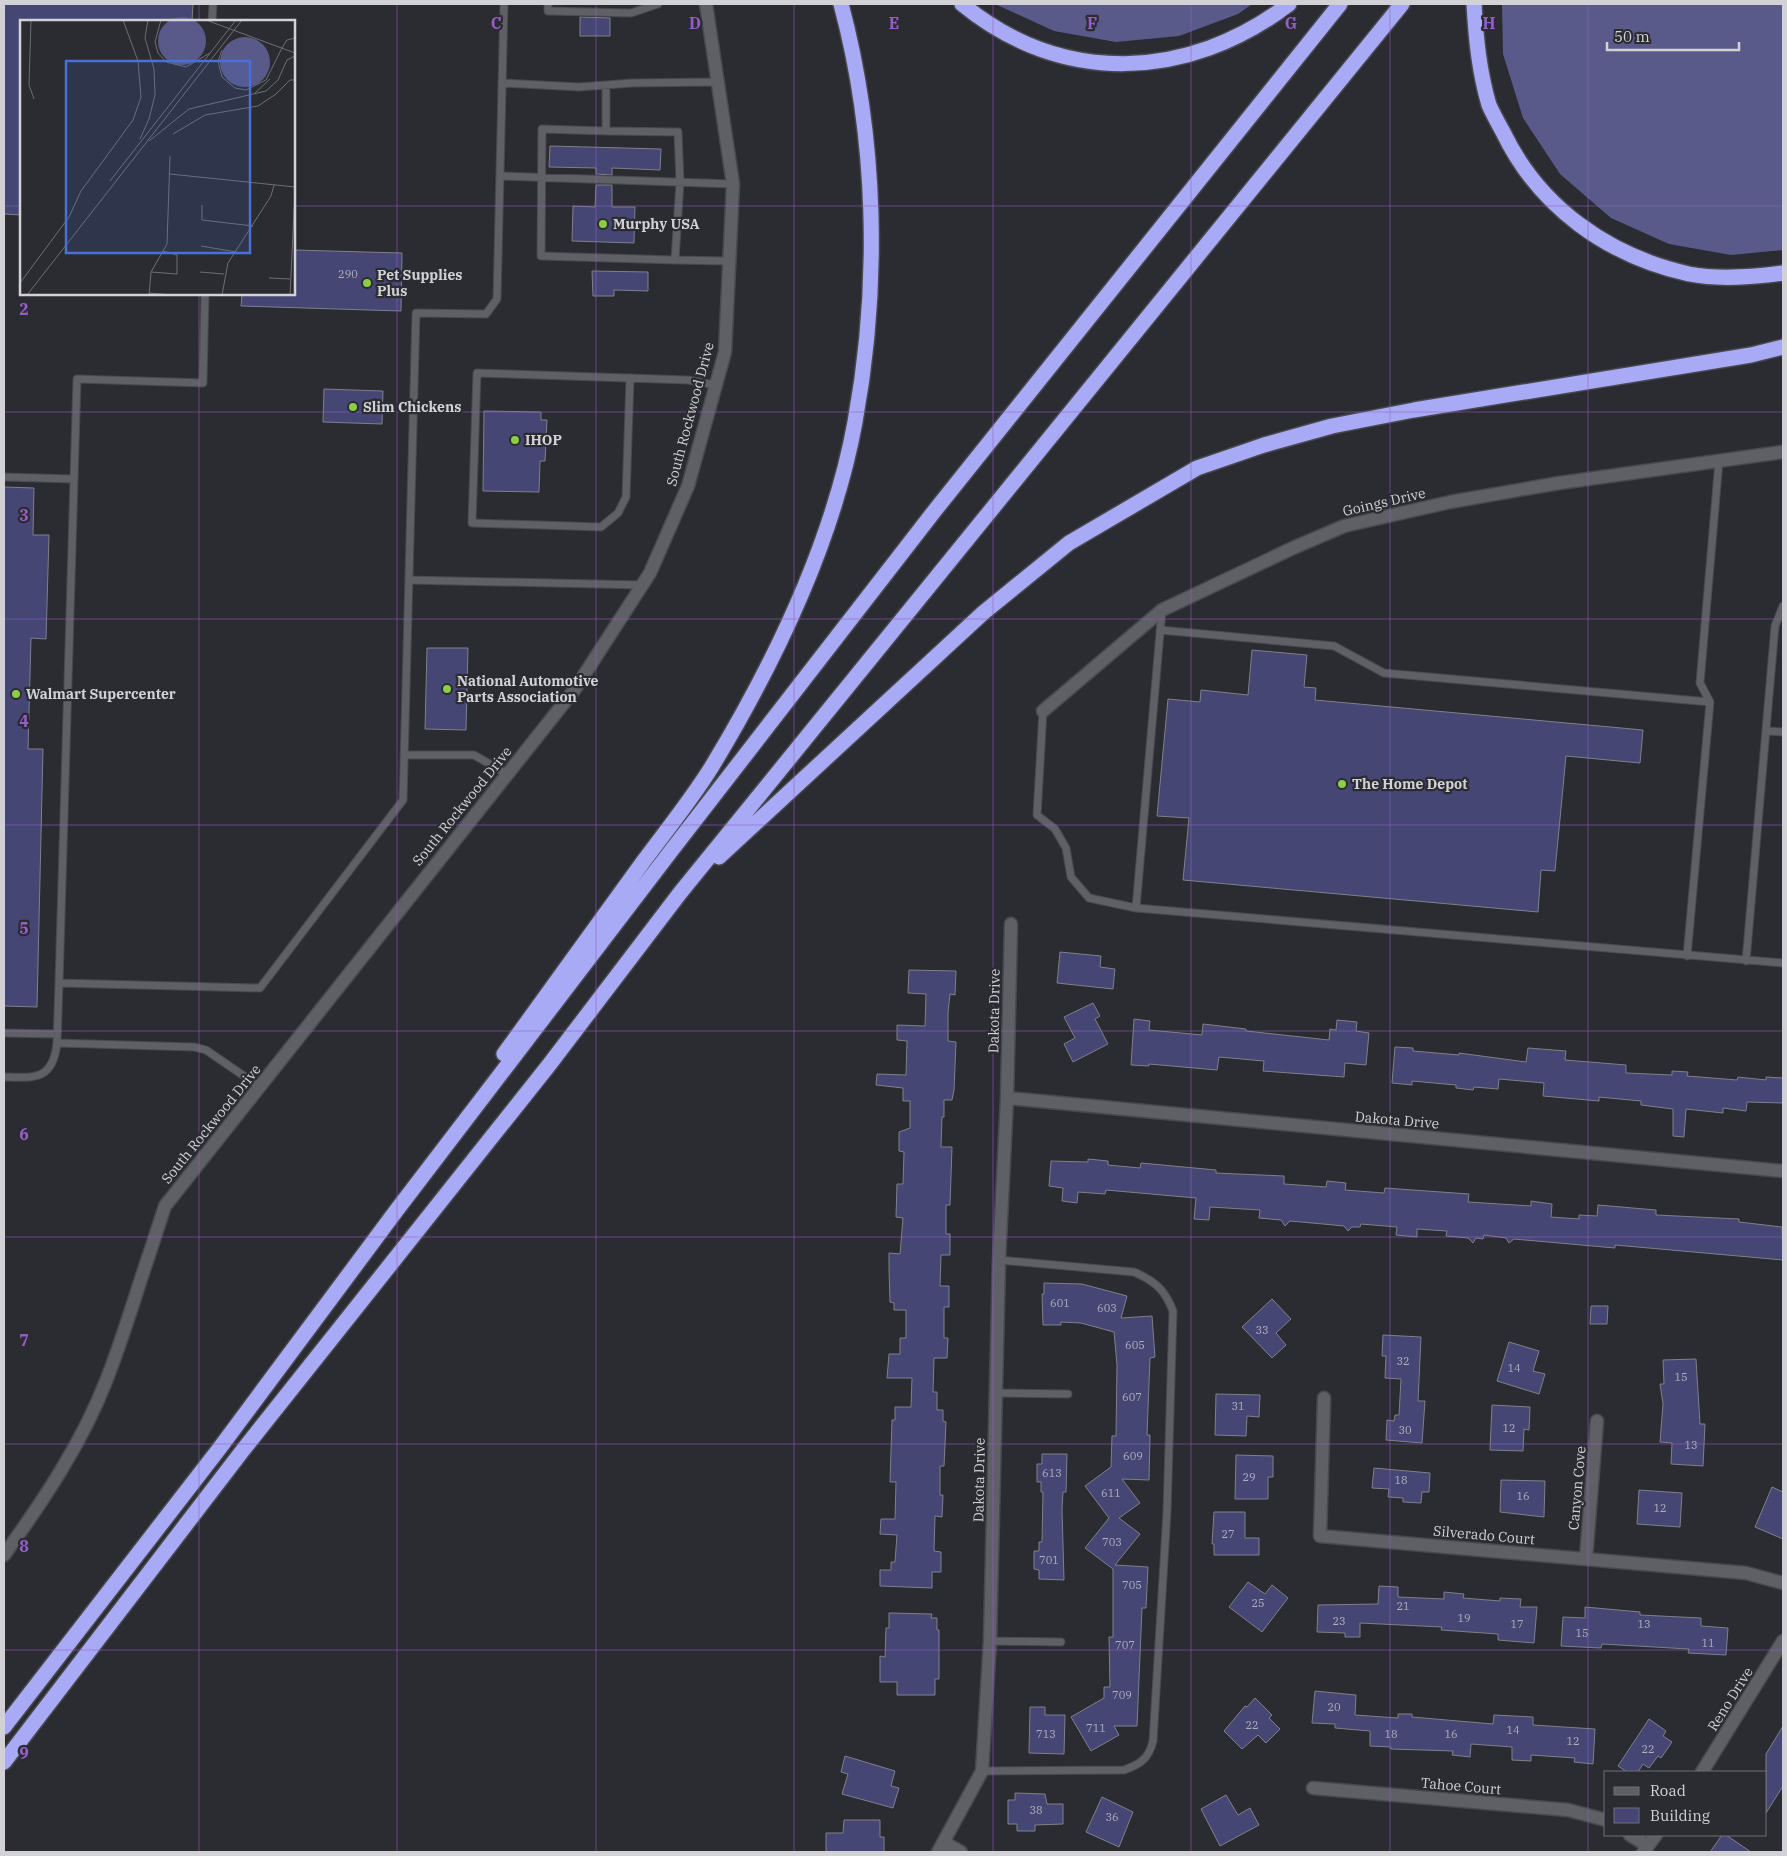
<svg xmlns="http://www.w3.org/2000/svg" width="1787" height="1856" viewBox="0 0 1787 1856" font-family="'IBM Plex Serif',serif">
<style>
.forest{fill:#595a8a}
.building{fill:#464675;stroke:#7f8088}
.lines{fill:none;stroke-linecap:round;stroke-linejoin:round}
.service-casing{stroke:#48494f;stroke-width:9}
.minor-casing{stroke:#48494f;stroke-width:15}
.tertiary-casing{stroke:#48494f;stroke-width:15}
.secondary-casing{stroke:#48494f;stroke-width:15}
.motorway-casing{stroke:#48494f;stroke-width:18}
.service{stroke:#5f5f66;stroke-width:7}
.minor{stroke:#5f5f66;stroke-width:12}
.tertiary{stroke:#5f5f66;stroke-width:12}
.secondary{stroke:#5f5f66;stroke-width:12}
.motorway{stroke:#a8aaf5;stroke-width:15}
.grid{fill:none;stroke:#955ec6;stroke-width:1;stroke-opacity:0.55}
.poi-dot{fill:#8bce46;stroke:#2b2b32;stroke-width:2}
.labels{text-anchor:middle;dominant-baseline:central;stroke-width:4.5;stroke-linejoin:round;paint-order:stroke}
.number-label{font-size:11px;fill:#afafbe}
.poi-label{font-size:14px;font-weight:bold;fill:#d2d2d6;stroke:#2b2b32;text-anchor:start}
.street-label{font-size:14px;fill:#d2d2d6;stroke:#2b2b32}
.inset-road{fill:none;stroke:#6e6e74;stroke-width:1}
.view{fill:#4a6fd8;fill-opacity:0.15;stroke:#4a6fd8;stroke-width:2.5}
.inset-edge{fill:none;stroke:#d2d2d6;stroke-width:2.5}
.grid-label{font-size:16px;text-anchor:middle;font-weight:bold;fill:#955ec6;stroke:#2b2b32;stroke-width:4.5;stroke-linejoin:round;paint-order:stroke}
</style>
<rect width="100%" height="100%" fill="#2b2b32"/>
<path class="forest" d="M 995,4 L 1252,4 L 1238,14 L 1179,36 L 1116,42 L 1054,31 Z
M 1502,4 L 1783,4 L 1783,250 L 1731,255 L 1669,244 L 1611,218 L 1560,174 L 1523,118 L 1503,54 Z"/>
<path class="building" d="M 4,4 L 193,4 L 192,21 L 21,21 L 21,215 L 4,214 Z
M 580,17 L 610,18 L 610,36 L 580,36 Z
M 550,146 L 661,149 L 660,170 L 612,168 L 612,175 L 596,174 L 596,168 L 549,167 Z
M 596,185 L 612,185 L 612,207 L 635,207 L 634,243 L 572,241 L 573,206 L 595,207 Z
M 294,250 L 402,253 L 401,311 L 241,306 L 242,294 L 294,294 Z
M 592,271 L 648,272 L 648,291 L 614,290 L 614,296 L 593,296 Z
M 324,389 L 383,391 L 382,424 L 323,422 Z
M 484,411 L 541,412 L 541,420 L 547,420 L 545,461 L 540,461 L 539,492 L 483,491 Z
M 4,487 L 34,488 L 33,535 L 49,535 L 46,639 L 31,638 L 28,749 L 43,749 L 37,1007 L 4,1006 Z
M 427,648 L 468,648 L 466,730 L 425,729 Z
M 1252,650 L 1307,655 L 1304,687 L 1316,688 L 1315,700 L 1643,730 L 1640,763 L 1566,756 L 1555,871 L 1541,870 L 1538,912 L 1183,880 L 1189,818 L 1157,816 L 1168,699 L 1200,702 L 1201,690 L 1248,695 Z
M 1060,952 L 1101,956 L 1100,967 L 1115,969 L 1113,989 L 1057,983 Z
M 909,970 L 956,971 L 955,995 L 950,994 L 948,1013 L 948,1041 L 956,1042 L 954,1090 L 952,1100 L 944,1100 L 944,1117 L 942,1117 L 941,1147 L 952,1147 L 950,1205 L 946,1205 L 946,1234 L 950,1234 L 950,1255 L 941,1255 L 940,1286 L 949,1286 L 949,1307 L 944,1307 L 944,1338 L 948,1338 L 947,1358 L 934,1358 L 933,1392 L 937,1392 L 937,1410 L 943,1410 L 943,1421 L 946,1422 L 944,1466 L 940,1466 L 940,1495 L 943,1495 L 942,1517 L 935,1516 L 934,1551 L 941,1552 L 941,1572 L 932,1572 L 932,1588 L 880,1586 L 880,1570 L 891,1570 L 891,1562 L 895,1562 L 897,1535 L 880,1534 L 881,1519 L 895,1519 L 896,1482 L 890,1482 L 892,1420 L 895,1420 L 895,1407 L 911,1407 L 912,1378 L 887,1378 L 889,1354 L 900,1354 L 900,1338 L 906,1338 L 906,1310 L 894,1310 L 894,1303 L 890,1302 L 889,1268 L 889,1253 L 900,1254 L 903,1218 L 896,1217 L 897,1184 L 903,1184 L 904,1152 L 899,1151 L 899,1132 L 910,1128 L 910,1101 L 903,1101 L 903,1088 L 876,1085 L 877,1074 L 906,1075 L 907,1041 L 897,1040 L 897,1025 L 925,1026 L 926,994 L 908,993 Z
M 1093,1003 L 1100,1016 L 1095,1019 L 1108,1044 L 1073,1062 L 1064,1044 L 1075,1038 L 1064,1017 Z
M 1134,1019 L 1150,1021 L 1149,1030 L 1202,1035 L 1203,1024 L 1246,1029 L 1246,1031 L 1329,1040 L 1330,1029 L 1336,1030 L 1337,1020 L 1357,1022 L 1356,1031 L 1369,1033 L 1366,1065 L 1345,1063 L 1344,1077 L 1263,1071 L 1264,1061 L 1219,1057 L 1217,1070 L 1149,1064 L 1149,1066 L 1131,1065 Z
M 1395,1047 L 1413,1048 L 1413,1051 L 1459,1055 L 1459,1053 L 1526,1062 L 1528,1048 L 1566,1051 L 1565,1060 L 1626,1065 L 1626,1073 L 1672,1075 L 1672,1071 L 1688,1072 L 1687,1076 L 1737,1080 L 1738,1077 L 1766,1080 L 1766,1077 L 1783,1078 L 1783,1103 L 1747,1102 L 1746,1111 L 1723,1108 L 1723,1113 L 1686,1109 L 1684,1137 L 1673,1136 L 1673,1109 L 1641,1105 L 1641,1101 L 1599,1097 L 1599,1101 L 1543,1096 L 1544,1083 L 1499,1079 L 1498,1089 L 1474,1087 L 1473,1090 L 1456,1088 L 1456,1085 L 1412,1081 L 1412,1085 L 1392,1083 Z
M 1088,1159 L 1108,1161 L 1108,1165 L 1140,1168 L 1141,1163 L 1216,1170 L 1216,1173 L 1284,1176 L 1284,1184 L 1326,1187 L 1327,1181 L 1346,1183 L 1345,1190 L 1384,1193 L 1385,1188 L 1469,1194 L 1468,1202 L 1531,1206 L 1531,1201 L 1552,1204 L 1551,1217 L 1579,1219 L 1579,1215 L 1597,1216 L 1598,1205 L 1656,1210 L 1656,1215 L 1739,1219 L 1739,1222 L 1782,1227 L 1783,1260 L 1615,1245 L 1615,1248 L 1514,1239 L 1509,1243 L 1506,1238 L 1484,1235 L 1483,1239 L 1476,1238 L 1473,1243 L 1468,1238 L 1446,1236 L 1447,1231 L 1417,1229 L 1417,1237 L 1396,1235 L 1397,1227 L 1361,1224 L 1360,1227 L 1352,1227 L 1348,1231 L 1344,1226 L 1323,1224 L 1290,1221 L 1285,1226 L 1281,1220 L 1259,1218 L 1260,1210 L 1210,1207 L 1209,1220 L 1194,1219 L 1196,1198 L 1106,1190 L 1105,1194 L 1078,1192 L 1077,1203 L 1062,1201 L 1063,1188 L 1049,1186 L 1051,1161 L 1088,1162 Z
M 1044,1283 L 1082,1284 L 1127,1296 L 1121,1318 L 1152,1316 L 1155,1357 L 1150,1358 L 1147,1435 L 1150,1435 L 1149,1480 L 1122,1479 L 1140,1503 L 1119,1518 L 1140,1534 L 1115,1565 L 1148,1567 L 1146,1608 L 1142,1608 L 1137,1726 L 1114,1726 L 1119,1735 L 1091,1751 L 1071,1717 L 1104,1698 L 1104,1687 L 1110,1687 L 1109,1637 L 1113,1637 L 1113,1569 L 1085,1548 L 1109,1518 L 1085,1486 L 1111,1467 L 1112,1436 L 1116,1436 L 1117,1365 L 1114,1332 L 1081,1323 L 1061,1322 L 1061,1325 L 1043,1325 L 1042,1294 L 1044,1294 Z
M 1272,1299 L 1291,1319 L 1276,1333 L 1286,1345 L 1272,1358 L 1242,1327 Z
M 1591,1306 L 1608,1306 L 1607,1324 L 1590,1324 Z
M 1383,1335 L 1421,1337 L 1418,1401 L 1425,1401 L 1422,1443 L 1386,1440 L 1387,1420 L 1394,1421 L 1395,1415 L 1399,1415 L 1401,1379 L 1385,1378 L 1386,1356 L 1382,1356 Z
M 1509,1342 L 1539,1351 L 1533,1371 L 1545,1374 L 1539,1394 L 1497,1381 Z
M 1696,1359 L 1700,1424 L 1705,1424 L 1703,1466 L 1671,1464 L 1672,1443 L 1660,1442 L 1663,1404 L 1660,1384 L 1664,1384 L 1663,1360 Z
M 1216,1394 L 1260,1395 L 1259,1417 L 1247,1416 L 1246,1436 L 1215,1435 Z
M 1492,1405 L 1530,1407 L 1529,1430 L 1524,1429 L 1523,1451 L 1490,1450 Z
M 1042,1454 L 1067,1454 L 1066,1492 L 1063,1492 L 1062,1509 L 1064,1580 L 1039,1579 L 1039,1570 L 1034,1569 L 1034,1551 L 1039,1551 L 1039,1542 L 1042,1542 L 1043,1492 L 1041,1492 L 1041,1482 L 1037,1482 L 1037,1464 L 1042,1464 Z
M 1236,1455 L 1273,1456 L 1273,1477 L 1268,1477 L 1268,1499 L 1235,1499 Z
M 1374,1468 L 1430,1473 L 1429,1492 L 1422,1492 L 1421,1503 L 1403,1502 L 1403,1498 L 1388,1497 L 1389,1489 L 1372,1488 Z
M 1501,1480 L 1545,1481 L 1544,1517 L 1500,1512 Z
M 1772,1487 L 1783,1492 L 1783,1539 L 1755,1527 Z
M 1639,1490 L 1682,1493 L 1680,1527 L 1637,1524 Z
M 1214,1512 L 1245,1512 L 1245,1538 L 1259,1538 L 1259,1555 L 1214,1555 L 1214,1544 L 1212,1544 Z
M 1248,1582 L 1265,1594 L 1272,1585 L 1288,1598 L 1262,1632 L 1229,1607 Z
M 1379,1586 L 1398,1587 L 1398,1597 L 1444,1599 L 1444,1592 L 1464,1594 L 1463,1598 L 1500,1601 L 1500,1598 L 1521,1599 L 1520,1607 L 1537,1607 L 1534,1643 L 1498,1640 L 1498,1634 L 1441,1630 L 1442,1627 L 1360,1623 L 1360,1637 L 1345,1637 L 1345,1633 L 1317,1632 L 1318,1605 L 1378,1604 Z
M 1585,1607 L 1640,1612 L 1640,1615 L 1701,1618 L 1701,1626 L 1728,1628 L 1726,1655 L 1688,1653 L 1689,1649 L 1602,1644 L 1601,1648 L 1561,1646 L 1563,1617 L 1585,1618 Z
M 889,1613 L 932,1614 L 931,1618 L 937,1618 L 937,1630 L 939,1630 L 939,1679 L 935,1679 L 935,1695 L 897,1695 L 897,1682 L 880,1682 L 880,1656 L 885,1657 L 886,1628 L 889,1628 Z
M 1315,1691 L 1356,1695 L 1355,1715 L 1398,1718 L 1398,1714 L 1412,1714 L 1412,1717 L 1493,1724 L 1494,1715 L 1533,1717 L 1533,1725 L 1595,1729 L 1593,1764 L 1574,1762 L 1575,1758 L 1531,1755 L 1531,1761 L 1512,1760 L 1512,1747 L 1471,1744 L 1470,1757 L 1452,1755 L 1453,1751 L 1391,1749 L 1391,1747 L 1370,1746 L 1370,1731 L 1335,1728 L 1335,1724 L 1312,1723 Z
M 1255,1698 L 1272,1715 L 1269,1718 L 1280,1729 L 1266,1743 L 1258,1735 L 1242,1749 L 1224,1731 L 1245,1706 L 1247,1707 Z
M 1030,1707 L 1045,1707 L 1045,1715 L 1065,1715 L 1064,1754 L 1029,1753 Z
M 1649,1719 L 1666,1731 L 1663,1736 L 1672,1742 L 1661,1758 L 1658,1756 L 1649,1768 L 1643,1764 L 1638,1772 L 1627,1772 L 1618,1766 Z
M 1783,1726 L 1783,1786 L 1766,1813 L 1766,1754 Z
M 845,1756 L 895,1771 L 891,1786 L 899,1788 L 893,1808 L 842,1794 L 848,1774 L 841,1772 Z
M 1015,1793 L 1045,1794 L 1047,1804 L 1063,1804 L 1063,1824 L 1035,1825 L 1035,1831 L 1017,1831 L 1017,1824 L 1008,1824 L 1008,1800 L 1015,1800 Z
M 1226,1795 L 1238,1815 L 1250,1808 L 1259,1825 L 1220,1846 L 1201,1809 Z
M 1102,1797 L 1133,1812 L 1119,1847 L 1086,1832 Z
M 844,1820 L 880,1820 L 880,1837 L 884,1837 L 884,1852 L 826,1852 L 826,1833 L 843,1833 Z
M 1722,1835 L 1726,1835 L 1751,1852 L 1710,1852 Z"/>
<g class="lines">
<g class="service-casing">
<path id="service" d="M 548,4 L 548,11 L 631,13 L 658,4
M 212,21 L 213,4
M 502,83 L 579,87 L 632,83 L 717,82
M 606,85 L 606,131 L 678,132 L 680,182 L 675,260 L 729,261
M 606,131 L 542,129 L 541,256 L 675,260
M 500,176 L 733,184
M 630,378 L 626,497 L 618,513 L 601,527 L 472,523 L 477,373 L 688,380 L 716,385
M 4,477 L 74,479
M 409,580 L 643,585
M 1162,610 L 1136,908 L 1783,963
M 1160,630 L 1334,646 L 1384,673 L 1710,702
M 1043,711 L 1037,815 L 1055,829 L 1066,848 L 1071,877 L 1089,898 L 1136,908
M 1766,731 L 1783,732
M 405,755 L 474,755 L 507,774
M 1687,956 L 1710,702 L 1700,683 L 1719,461
M 1746,961 L 1775,626 L 1783,606
M 59,983 L 77,379 L 203,383 L 205,294
M 4,1033 L 57,1034
M 4,1077 C 35,1078 53,1080 57,1043
M 260,1087 L 206,1050 L 194,1047 L 57,1043 L 59,983 L 260,988 L 403,800 L 416,313 L 486,314 L 497,299 L 504,4
M 996,1393 L 1068,1394
M 990,1641 L 1061,1642
M 982,1771 L 1124,1770 C 1141,1764 1149,1758 1153,1741 L 1167,1512 L 1173,1311 C 1165,1290 1155,1281 1134,1272 L 999,1260"/>
</g>
<g class="minor-casing">
<path id="minor" d="M 1043,711 L 1162,610 L 1293,548 L 1344,526 L 1450,502 L 1559,483 L 1783,452
M 1007,1098 L 1783,1171
M 1324,1398 L 1320,1536 L 1746,1573 L 1783,1583
M 1586,1558 L 1597,1421
M 1702,1772 L 1783,1641
M 1313,1788 L 1568,1810 L 1606,1820
M 1630,1835 L 1648,1846
M 945,1843 L 961,1852
M 938,1852 L 982,1771 L 990,1641 L 999,1260 L 1007,1098 L 1011,924
M 1643,1852 L 1656,1835"/>
</g>
<g class="tertiary-casing">
<path id="tertiary" d="M 4,1555 C 43,1501 82,1443 106,1381 C 122,1341 134,1299 148,1258"/>
</g>
<g class="secondary-casing">
<path id="secondary" d="M 148,1258 L 165,1206 L 575,689 L 650,573 L 688,486 L 725,352 L 733,184 L 706,4"/>
</g>
<g class="motorway-casing">
<path id="motorway" d="M 962,4 C 1062,86 1188,81 1289,4
M 1474,4 C 1476,38 1479,71 1489,105 C 1493,114 1498,123 1503,132 C 1539,207 1608,256 1689,274 C 1720,280 1753,277 1783,273
M 719,857 L 983,613 L 1069,543 L 1197,468 L 1264,445 L 1332,426 L 1414,410 L 1751,355 L 1783,347
M 504,1054 C 550,990 597,926 643,862 C 666,831 691,800 711,768 C 774,664 833,542 855,422 C 880,286 877,138 841,4
M 4,1727 L 219,1449 L 396,1211 L 671,851 L 936,509 L 1340,4
M 4,1762 L 243,1450 L 549,1065 L 680,893 L 1402,4"/>
</g>
<use href="#service" class="service"/>
<use href="#minor" class="minor"/>
<use href="#tertiary" class="tertiary"/>
<use href="#secondary" class="secondary"/>
<use href="#motorway" class="motorway"/>
</g>
<path class="grid" d="M 199,4 L 199,21M 397,4 L 397,1852M 596,4 L 596,1852M 794,4 L 794,1852M 993,4 L 993,1852M 1191,4 L 1191,1852M 1390,4 L 1390,1852M 1588,4 L 1588,1852M 4,206 L 21,206M 294,206 L 1783,206M 199,294 L 199,1852M 4,412 L 1783,412M 4,619 L 1783,619M 4,825 L 1783,825M 4,1031 L 1783,1031M 4,1237 L 1783,1237M 4,1444 L 1783,1444M 4,1650 L 1783,1650"/>
<g class="poi-dot">
<circle cx="603" cy="224" r="5"/>
<circle cx="367" cy="283" r="5"/>
<circle cx="353" cy="407" r="5"/>
<circle cx="515" cy="440" r="5"/>
<circle cx="447" cy="689" r="5"/>
<circle cx="16" cy="694" r="5"/>
<circle cx="1342" cy="784" r="5"/>
</g>
<g class="labels">
<g class="number-label">
<text x="348" y="274">290</text>
<text x="1060" y="1303">601</text>
<text x="1107" y="1308">603</text>
<text x="1262" y="1330">33</text>
<text x="1135" y="1345">605</text>
<text x="1403" y="1361">32</text>
<text x="1514" y="1368">14</text>
<text x="1681" y="1377">15</text>
<text x="1132" y="1397">607</text>
<text x="1238" y="1406">31</text>
<text x="1509" y="1428">12</text>
<text x="1405" y="1430">30</text>
<text x="1691" y="1445">13</text>
<text x="1133" y="1456">609</text>
<text x="1052" y="1473">613</text>
<text x="1249" y="1477">29</text>
<text x="1401" y="1480">18</text>
<text x="1111" y="1493">611</text>
<text x="1523" y="1496">16</text>
<text x="1660" y="1508">12</text>
<text x="1228" y="1534">27</text>
<text x="1112" y="1542">703</text>
<text x="1049" y="1560">701</text>
<text x="1132" y="1585">705</text>
<text x="1258" y="1603">25</text>
<text x="1403" y="1606">21</text>
<text x="1464" y="1618">19</text>
<text x="1339" y="1621">23</text>
<text x="1517" y="1624">17</text>
<text x="1644" y="1624">13</text>
<text x="1582" y="1633">15</text>
<text x="1708" y="1643">11</text>
<text x="1125" y="1645">707</text>
<text x="1122" y="1695">709</text>
<text x="1334" y="1707">20</text>
<text x="1252" y="1725">22</text>
<text x="1096" y="1728">711</text>
<text x="1513" y="1730">14</text>
<text x="1046" y="1734">713</text>
<text x="1391" y="1734">18</text>
<text x="1451" y="1734">16</text>
<text x="1573" y="1741">12</text>
<text x="1648" y="1749">22</text>
<text x="1036" y="1810">38</text>
<text x="1112" y="1817">36</text>
</g>
<g class="poi-label">
<text x="613" y="224">Murphy USA</text>
<text x="377" y="275">Pet Supplies<tspan x="377" dy="16">Plus</tspan></text>
<text x="363" y="407">Slim Chickens</text>
<text x="525" y="440">IHOP</text>
<text x="457" y="681">National Automotive<tspan x="457" dy="16">Parts Association</tspan></text>
<text x="26" y="694">Walmart Supercenter</text>
<text x="1352" y="784">The Home Depot</text>
</g>
<g class="street-label">
<text transform="translate(690 414) rotate(-75)">South Rockwood Drive</text>
<text transform="translate(1384 502) rotate(-13)">Goings Drive</text>
<text transform="translate(462 806) rotate(-51)">South Rockwood Drive</text>
<text transform="translate(994 1011) rotate(-89)">Dakota Drive</text>
<text transform="translate(1397 1120) rotate(5)">Dakota Drive</text>
<text transform="translate(211 1124) rotate(-51)">South Rockwood Drive</text>
<text transform="translate(979 1480) rotate(-89)">Dakota Drive</text>
<text transform="translate(1577 1488) rotate(-85)">Canyon Cove</text>
<text transform="translate(1484 1535) rotate(5)">Silverado Court</text>
<text transform="translate(1730 1699) rotate(-58)">Reno Drive</text>
<text transform="translate(1461 1786) rotate(5)">Tahoe Court</text>
</g>
</g>
<g transform="translate(20 20)">
<rect width="275" height="275" fill="#2b2b32"/>
<path d="M138 21a24 24 0 1 1 48 0a24 24 0 1 1-48 0ZM200 42a25 25 0 1 1 50 0a25 25 0 1 1-50 0Z" fill="#595a8a"/>
<path class="inset-road" d="M 11,0 L 9,65 L 14,79M 141,0 L 135,22 L 138,33 L 146,42 L 166,47 L 190,33M 186,0 L 275,33M 262,28 L 267,20 L 275,18M 202,30 L 198,41 L 202,57 L 215,68 L 226,70 L 246,60 L 262,28M 234,74 L 250,59M 153,114 L 185,95 L 238,86 L 256,74 L 270,60 L 275,60M 120,119 L 129,99 L 135,75 L 134,49 L 125,18 L 128,0M 129,121 L 169,89 L 246,71 L 258,60 L 267,40 L 275,36M 150,154 L 275,167M 90,161 L 216,0M 61,171 L 113,100 L 121,77 L 118,41 L 103,0M 182,185 L 182,200 L 233,206M 181,226 L 216,232M 131,252 L 157,254 L 157,235 L 143,231M 180,252 L 204,254M 249,258 L 270,259M 0,263 L 49,197 L 61,171M 129,273 L 152,275M 7,275 L 222,0M 129,275 L 131,252 L 147,224 L 150,136M 202,275 L 208,243 L 251,176 L 254,165M 270,275 L 275,171"/>
<path class="view" d="M 46,41 L 230,41 L 230,233 L 46,233 Z"/>
<rect width="275" height="275" class="inset-edge"/>
</g>
<g class="grid-label">
<text x="496" y="29">C</text>
<text x="695" y="29">D</text>
<text x="894" y="29">E</text>
<text x="1092" y="29">F</text>
<text x="1291" y="29">G</text>
<text x="1489" y="29">H</text>
<text x="24" y="315">2</text>
<text x="24" y="521">3</text>
<text x="24" y="727">4</text>
<text x="24" y="934">5</text>
<text x="24" y="1140">6</text>
<text x="24" y="1346">7</text>
<text x="24" y="1552">8</text>
<text x="24" y="1759">9</text>
</g>
<rect width="1787" height="1856" fill="none" stroke="#d2d2d6" stroke-width="10"/>
<rect x="1604" y="1771" width="162" height="65" fill="#2b2b32" stroke="#6e6e74"/>
<rect x="1614" y="1787" width="25" height="8" fill="#5f5f66" stroke="#6e6e74"/>
<text x="1650" y="1796" font-size="15" fill="#d2d2d6">Road</text>
<rect x="1614" y="1808" width="25" height="15" fill="#464675" stroke="#6e6e74"/>
<text x="1650" y="1821" font-size="15" fill="#d2d2d6">Building</text>
<path d="M1607 42v8h132v-8" fill="none" stroke="#d2d2d6" stroke-width="2.5"/>
<text x="1614" y="42" font-size="15" fill="#d2d2d6" stroke="#2b2b32" stroke-width="4" paint-order="stroke">50 m</text>
</svg>
